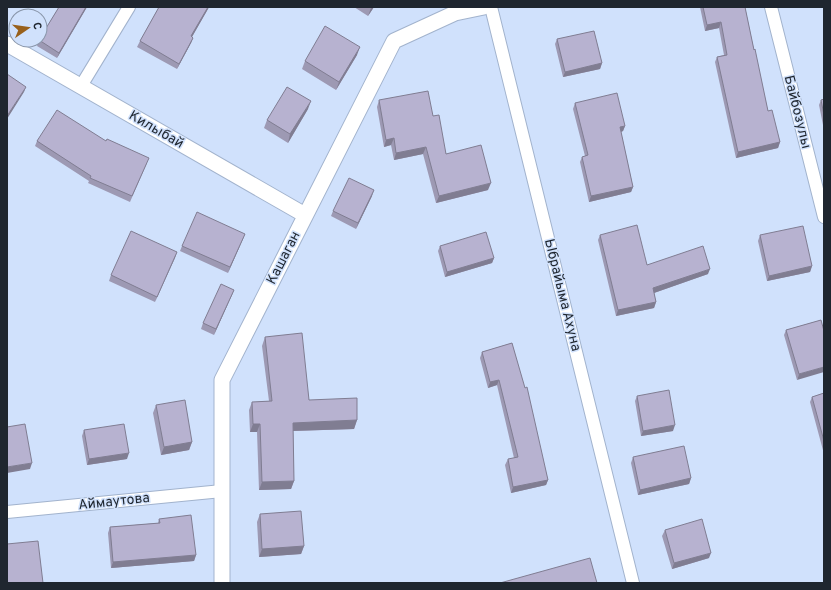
<svg xmlns="http://www.w3.org/2000/svg" width="831" height="590" viewBox="0 0 831 590" font-family="Overpass,sans-serif">
<style>
.lines{fill:none;stroke-linecap:round;stroke-linejoin:round}
.minor-casing{stroke:#a2b3cd;stroke-width:14}
.tertiary-casing{stroke:#a2b3cd;stroke-width:17}
.minor{stroke:#fff;stroke-width:12}
.tertiary{stroke:#fff;stroke-width:15}
.wall{fill:#9d99b3}
.shaded-wall{fill:#807d92}
.building{fill:#b7b2d0;stroke:#807d92}
.labels{text-anchor:middle;dominant-baseline:central;stroke-width:3;stroke-linejoin:round;paint-order:stroke}
.street-label{font-size:14px;fill:#1f262f;stroke:#d0e1fc}
</style>
<rect width="100%" height="100%" fill="#d0e1fc"/>
<g class="lines">
<g class="minor-casing">
<path id="minor" d="M 491,7 L 633,583
M 771,7 L 824,217
M 81,86 L 129,7
M 7,512 L 222,491"/>
</g>
<g class="tertiary-casing">
<path id="tertiary" d="M 7,44 L 305,215
M 222,583 L 222,380 L 394,41 L 455,13 L 484,7"/>
</g>
<use href="#minor" class="minor"/>
<use href="#tertiary" class="tertiary"/>
</g>
<path class="wall" d="M 59,7 L 87,7 L 57,58 L 37,46 L 39,40 Z
M 159,7 L 209,7 L 192,37 L 193,38 L 191,43 L 177,69 L 137,47 L 140,41 Z
M 354,7 L 374,7 L 368,16 Z
M 700,7 L 745,7 L 754,50 L 768,111 L 780,142 L 778,148 L 736,158 L 715,62 L 717,57 L 724,55 L 719,28 L 705,31 Z
M 557,39 L 602,63 L 600,69 L 563,77 L 555,44 Z
M 357,55 L 336,90 L 302,69 L 305,61 Z
M 824,99 L 824,130 L 819,105 L 821,100 Z
M 379,100 L 433,116 L 446,154 L 488,190 L 436,203 L 423,154 L 394,160 L 391,145 L 384,147 L 377,107 Z
M 575,103 L 625,126 L 623,131 L 621,132 L 633,187 L 631,192 L 589,202 L 580,162 L 582,157 L 585,156 L 573,109 Z
M 308,109 L 288,143 L 264,128 L 267,120 Z
M 37,141 L 106,141 L 147,163 L 130,202 L 88,183 L 89,181 L 35,146 Z
M 372,196 L 356,229 L 331,216 L 333,211 Z
M 245,234 L 228,273 L 180,251 L 182,246 Z
M 600,235 L 647,265 L 708,274 L 654,293 L 656,302 L 654,308 L 616,316 L 598,240 Z
M 760,235 L 812,266 L 810,272 L 767,281 L 758,241 Z
M 440,246 L 494,258 L 492,263 L 445,277 L 438,251 Z
M 177,252 L 155,302 L 109,281 L 111,275 Z
M 234,290 L 214,335 L 201,329 L 203,323 Z
M 821,320 L 797,380 L 784,335 L 786,330 Z
M 265,337 L 309,400 L 357,420 L 354,429 L 293,431 L 294,481 L 291,489 L 259,490 L 257,432 L 250,432 L 249,410 L 252,402 L 269,401 L 262,346 Z
M 512,343 L 548,480 L 546,485 L 511,493 L 505,465 L 508,459 L 514,458 L 497,385 L 488,388 L 480,358 L 482,352 Z
M 824,393 L 824,454 L 810,402 L 812,397 Z
M 637,396 L 673,431 L 641,436 L 635,401 Z
M 156,405 L 192,442 L 189,450 L 161,455 L 153,413 Z
M 84,430 L 127,459 L 87,465 L 82,436 Z
M 633,457 L 691,478 L 689,484 L 638,495 L 631,463 Z
M 260,514 L 304,546 L 301,554 L 259,557 L 257,522 Z
M 159,519 L 196,555 L 194,561 L 111,568 L 108,533 L 110,527 L 158,523 Z
M 665,530 L 709,558 L 672,569 L 662,536 Z"/>
<path class="shaded-wall" d="M 86,7 L 87,7 L 57,58 L 59,53 Z
M 208,7 L 209,7 L 208,9 L 189,42 L 191,36 Z
M 372,7 L 374,7 L 368,16 L 371,8 Z
M 721,22 L 719,28 L 705,31 L 707,25 Z
M 193,38 L 191,43 L 177,69 L 179,64 Z
M 360,47 L 357,55 L 336,90 L 339,82 Z
M 602,63 L 600,69 L 563,77 L 565,72 Z
M 26,87 L 24,92 L 7,119 L 7,116 Z
M 311,101 L 308,109 L 288,143 L 290,134 Z
M 625,126 L 623,131 L 618,133 L 620,127 Z
M 394,138 L 391,145 L 384,147 L 386,140 Z
M 780,142 L 778,148 L 736,158 L 738,152 Z
M 426,147 L 423,154 L 394,160 L 396,153 Z
M 491,183 L 488,190 L 436,203 L 439,196 Z
M 633,187 L 631,192 L 589,202 L 591,196 Z
M 374,190 L 372,196 L 356,229 L 358,223 Z
M 245,234 L 243,239 L 228,273 L 230,267 Z
M 177,252 L 175,258 L 155,302 L 157,297 Z
M 494,258 L 492,263 L 445,277 L 447,272 Z
M 812,266 L 810,272 L 767,281 L 769,276 Z
M 710,269 L 708,274 L 651,294 L 653,288 Z
M 234,290 L 232,295 L 214,335 L 216,329 Z
M 656,302 L 654,308 L 616,316 L 618,310 Z
M 824,367 L 824,372 L 797,380 L 799,374 Z
M 499,380 L 497,385 L 488,388 L 490,382 Z
M 357,420 L 354,429 L 290,431 L 293,423 Z
M 253,424 L 260,424 L 257,432 L 250,432 Z
M 675,425 L 673,431 L 641,436 L 643,431 Z
M 192,442 L 189,450 L 161,455 L 164,447 Z
M 129,453 L 127,459 L 87,465 L 89,459 Z
M 32,463 L 30,469 L 7,473 L 7,467 Z
M 691,478 L 689,484 L 638,495 L 640,490 Z
M 548,480 L 546,485 L 511,493 L 513,487 Z
M 294,481 L 291,489 L 259,490 L 262,482 Z
M 304,546 L 301,554 L 259,557 L 262,549 Z
M 711,553 L 709,558 L 672,569 L 674,563 Z
M 196,555 L 194,561 L 111,568 L 113,562 Z"/>
<path class="building" d="M 59,7 L 86,7 L 59,53 L 39,40 L 40,40 L 40,38 Z
M 159,7 L 208,7 L 191,36 L 193,38 L 179,64 L 140,41 Z
M 703,7 L 745,7 L 754,50 L 755,49 L 768,111 L 772,110 L 780,142 L 738,152 L 717,57 L 727,55 L 721,22 L 707,25 Z
M 325,26 L 360,47 L 339,82 L 305,61 Z
M 594,31 L 602,63 L 565,72 L 557,39 Z
M 7,74 L 26,87 L 7,116 Z
M 287,87 L 311,101 L 290,134 L 267,120 Z
M 428,91 L 433,116 L 439,115 L 446,154 L 481,145 L 491,183 L 439,196 L 426,147 L 396,153 L 394,138 L 386,140 L 379,100 Z
M 617,93 L 625,126 L 620,127 L 633,187 L 591,196 L 582,157 L 588,155 L 575,103 Z
M 824,99 L 824,115 L 821,100 Z
M 57,110 L 106,141 L 107,139 L 149,158 L 132,196 L 90,178 L 91,176 L 37,141 Z
M 349,178 L 374,190 L 358,223 L 333,211 Z
M 197,212 L 245,234 L 230,267 L 182,246 Z
M 637,225 L 647,265 L 703,246 L 710,269 L 653,288 L 656,302 L 618,310 L 600,235 Z
M 803,226 L 812,266 L 769,276 L 760,235 Z
M 131,231 L 177,252 L 157,297 L 111,275 Z
M 486,232 L 494,258 L 447,272 L 440,246 Z
M 221,284 L 234,290 L 216,329 L 203,323 Z
M 821,320 L 824,331 L 824,367 L 799,374 L 786,330 Z
M 302,333 L 309,400 L 357,398 L 357,420 L 293,423 L 294,481 L 262,482 L 260,424 L 253,424 L 252,402 L 272,401 L 265,337 Z
M 512,343 L 525,388 L 527,387 L 548,480 L 513,487 L 508,459 L 518,457 L 499,380 L 490,382 L 482,352 Z
M 669,390 L 675,425 L 643,431 L 637,396 Z
M 824,393 L 824,441 L 812,397 Z
M 185,400 L 192,442 L 164,447 L 156,405 Z
M 25,424 L 32,463 L 7,467 L 7,427 Z
M 124,424 L 129,453 L 89,459 L 84,430 Z
M 684,446 L 691,478 L 640,490 L 633,457 Z
M 301,511 L 304,546 L 262,549 L 260,514 Z
M 191,515 L 196,555 L 113,562 L 110,527 L 160,523 L 159,519 Z
M 702,519 L 711,553 L 674,563 L 665,530 Z
M 38,541 L 43,583 L 7,583 L 7,544 Z
M 590,558 L 597,583 L 500,583 Z"/>
<g class="labels">
<g class="street-label">
<text transform="translate(797 112) rotate(76)">Байбозулы</text>
<text transform="translate(156 130) rotate(30)">Килыбай</text>
<text transform="translate(284 258) rotate(-63)">Кашаган</text>
<text transform="translate(562 295) rotate(76)">Ыбрайыма Ахуна</text>
<text transform="translate(114 502) rotate(-6)">Аймаутова</text>
</g>
</g>
<rect width="831" height="590" fill="none" stroke="#1f262f" stroke-width="16"/>
<g transform="translate(28 28) rotate(77)"><circle r="19" fill="#d0e1fc" stroke="#8996aa"/>
<path d="M0-3L7 15L0 10L-7 15Z" fill="#98601b"/>
<text y="-6" font-size="11" font-weight="bold" text-anchor="middle" fill="#1f262f">С</text>
</g>
</svg>
